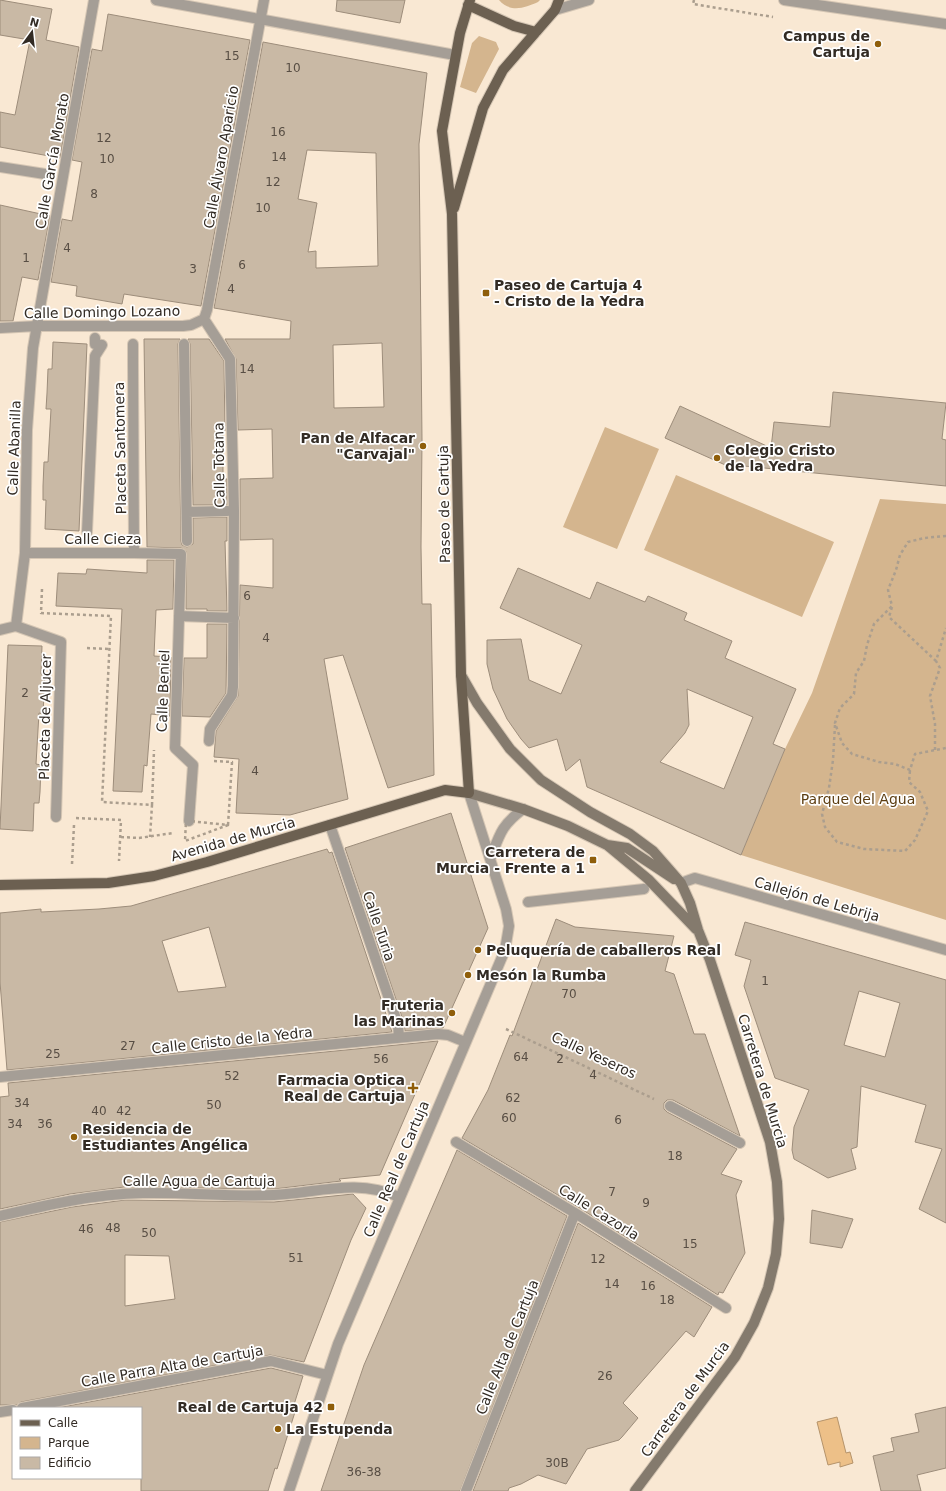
<svg xmlns="http://www.w3.org/2000/svg" width="946" height="1491" viewBox="0 0 946 1491" font-family="'DejaVu Sans',sans-serif">
<style>
.green{fill:#d4b58e}
.water{fill:#edc088;stroke:#b5936a}
.building{fill:#c9b9a5;stroke:#9d8d7b;fill-rule:evenodd}
.lines{fill:none;stroke-linecap:round;stroke-linejoin:round}
.pedestrian-casing{stroke:#d5c6b4;stroke-width:12}
.minor-casing{stroke:#d5c6b4;stroke-width:12}
.tertiary-casing{stroke:#d5c6b4;stroke-width:12}
.secondary-casing{stroke:#d5c6b4;stroke-width:12}
.primary-casing{stroke:#d5c6b4;stroke-width:12}
.path{stroke:#ab9e8e;stroke-width:2.5;stroke-dasharray:3 3;stroke-linecap:butt}
.pedestrian{stroke:#a59e96;stroke-width:10}
.minor{stroke:#a59e96;stroke-width:10}
.tertiary{stroke:#a59e96;stroke-width:10}
.secondary{stroke:#847a6d;stroke-width:10}
.primary{stroke:#6c6051;stroke-width:10}
.poi-dot{fill:#8f5e0a;stroke:#fff;stroke-width:1.5}
.labels{text-anchor:middle;dominant-baseline:central;stroke-width:3.5;stroke-linejoin:round;paint-order:stroke}
.number-label{font-size:12px;fill:#584e44}
.poi-label{font-size:14px;font-weight:bold;fill:#322b24;stroke:#fff;text-anchor:end}
.street-label{font-size:14px;fill:#322b24;stroke:#fff}
.park-label{font-size:14px;fill:#5c3d11;stroke:#fff}
</style>
<rect width="100%" height="100%" fill="#f9e8d3"/>
<path class="green" d="M 499,0 L 540,0 L 538,2 C 525,8 510,13 499,0 Z
M 479,36 L 496,42 L 499,49 L 476,93 L 460,87 L 472,43 Z
M 605,427 L 659,449 L 617,549 L 563,527 Z
M 676,475 L 834,542 L 802,617 L 644,550 Z
M 880,499 L 946,504 L 946,920 L 741,855 L 785,749 L 812,693 Z"/>
<path class="water" d="M 837,1417 L 846,1453 L 850,1452 L 853,1463 L 840,1467 L 840,1462 L 828,1465 L 817,1422 Z"/>
<path class="building" d="M 0,0 L 52,9 L 46,40 L 79,47 L 60,158 L 0,147 L 0,112 L 15,115 L 30,40 L 0,35 Z
M 337,0 L 405,0 L 400,23 L 336,11 Z
M 108,14 L 250,40 L 201,306 L 124,294 L 122,304 L 76,296 L 77,286 L 51,282 L 62,219 L 72,221 L 76,198 L 82,162 L 72,160 L 92,49 L 102,51 Z
M 263,42 L 427,73 L 419,144 L 422,440 L 421,547 L 422,604 L 431,604 L 434,775 L 388,788 L 343,655 L 324,659 L 348,799 L 290,815 L 236,813 L 239,759 L 214,757 L 216,731 L 238,696 L 240,585 L 273,588 L 273,539 L 240,540 L 240,479 L 273,478 L 272,429 L 238,430 L 236,359 L 225,339 L 290,339 L 291,321 L 214,308 ZM 307,150 L 376,153 L 378,266 L 316,268 L 316,251 L 308,252 L 317,203 L 298,199 ZM 382,343 L 384,407 L 334,408 L 333,345 Z
M 0,205 L 50,216 L 38,280 L 22,277 L 13,321 L 0,321 Z
M 144,339 L 180,339 L 178,344 L 181,541 L 182,545 L 187,547 L 193,544 L 193,518 L 227,517 L 227,541 L 225,541 L 227,611 L 207,611 L 207,609 L 186,609 L 186,551 L 181,548 L 147,547 Z
M 188,339 L 209,339 L 224,361 L 225,431 L 223,431 L 223,479 L 227,479 L 227,505 L 193,505 L 190,344 Z
M 53,342 L 87,344 L 79,531 L 45,529 L 46,500 L 43,500 L 43,486 L 44,462 L 48,462 L 51,409 L 46,409 L 47,393 L 48,369 L 52,369 Z
M 833,392 L 946,403 L 942,439 L 946,440 L 946,486 L 744,466 L 741,472 L 665,438 L 680,406 L 771,448 L 774,422 L 830,427 Z
M 147,560 L 174,560 L 173,609 L 156,610 L 154,656 L 171,657 L 170,716 L 151,714 L 147,766 L 144,765 L 142,792 L 113,791 L 122,609 L 56,606 L 58,573 L 86,574 L 87,569 L 147,573 Z
M 518,568 L 590,599 L 597,582 L 645,602 L 648,596 L 687,613 L 684,620 L 732,641 L 725,658 L 796,689 L 773,744 L 785,749 L 741,855 L 587,787 L 580,759 L 566,771 L 557,739 L 529,748 L 521,739 L 507,719 L 493,689 L 487,664 L 487,640 L 521,639 L 529,680 L 561,694 L 582,645 L 500,608 ZM 687,689 L 753,717 L 724,789 L 660,762 L 685,733 L 689,725 Z
M 207,624 L 227,624 L 226,693 L 210,717 L 182,716 L 184,658 L 207,658 Z
M 8,645 L 42,646 L 41,674 L 45,674 L 43,714 L 39,713 L 36,764 L 41,765 L 40,792 L 39,803 L 34,803 L 33,831 L 0,829 Z
M 451,813 L 488,928 L 443,1028 L 405,1031 L 404,1023 L 345,848 Z
M 327,849 L 329,853 L 332,852 L 392,1032 L 7,1070 L 0,982 L 0,913 L 41,909 L 41,912 L 99,909 L 131,906 ZM 209,927 L 226,987 L 178,992 L 162,941 Z
M 556,919 L 575,927 L 674,936 L 665,971 L 674,974 L 694,1034 L 705,1034 L 740,1136 L 673,1100 L 667,1100 L 664,1103 L 664,1109 L 667,1112 L 737,1149 L 721,1174 L 742,1181 L 736,1195 L 745,1253 L 723,1293 L 719,1292 L 718,1295 L 578,1207 L 462,1138 L 488,1090 L 510,1035 L 512,1036 Z
M 745,922 L 946,980 L 946,1223 L 919,1209 L 942,1149 L 915,1142 L 926,1105 L 861,1086 L 857,1147 L 851,1149 L 856,1169 L 828,1178 L 794,1159 L 792,1150 L 794,1127 L 809,1090 L 775,1078 L 744,986 L 751,960 L 735,955 ZM 859,991 L 900,1003 L 885,1057 L 844,1045 Z
M 438,1041 L 380,1175 L 339,1179 L 341,1181 L 274,1189 L 124,1187 L 70,1194 L 0,1209 L 0,1097 L 9,1096 L 8,1083 Z
M 457,1150 L 567,1216 L 460,1491 L 321,1491 L 364,1365 Z
M 353,1194 L 366,1208 L 351,1240 L 304,1362 L 270,1355 L 21,1402 L 17,1405 L 0,1405 L 0,1222 L 72,1207 L 125,1200 L 274,1202 ZM 125,1255 L 169,1256 L 175,1299 L 125,1306 Z
M 812,1210 L 853,1219 L 842,1248 L 810,1243 Z
M 578,1223 L 712,1307 L 694,1337 L 686,1331 L 623,1403 L 638,1418 L 622,1437 L 619,1440 L 587,1449 L 566,1484 L 538,1475 L 521,1484 L 509,1488 L 508,1491 L 473,1491 Z
M 271,1368 L 303,1376 L 292,1411 L 295,1412 L 277,1469 L 275,1468 L 268,1491 L 141,1491 L 141,1408 L 57,1408 Z
M 946,1407 L 946,1468 L 917,1475 L 921,1491 L 881,1491 L 873,1456 L 894,1451 L 891,1438 L 919,1432 L 915,1414 Z"/>
<g class="lines">
<g class="pedestrian-casing">
<path id="pedestrian" d="M 0,167 L 45,174
M 184,344 L 187,541
M 133,362 L 133,344
M 187,512 L 227,511
M 87,532 L 95,356 L 102,345 L 95,344 L 95,338
M 209,741 L 210,729 L 232,695 L 233,686
M 528,902 L 644,889
M 670,1106 L 740,1143
M 456,1142 L 575,1213 L 726,1308
M 466,1491 L 575,1213"/>
</g>
<g class="minor-casing">
<path id="minor" d="M 204,319 L 230,359 L 234,511 L 233,686
M 204,319 L 207,310 L 264,0
M 37,326 L 183,326 L 191,325 L 204,319
M 133,362 L 134,553
M 25,553 L 134,553 L 181,554 L 175,748 L 193,765 L 189,821
M 179,616 L 234,618
M 16,626 L 61,642 L 56,817
M 330,825 L 398,1025 L 399,1037
M 0,1216 C 47,1205 94,1194 143,1193 C 187,1192 230,1197 274,1195 C 317,1193 357,1178 399,1197"/>
</g>
<g class="tertiary-casing">
<path id="tertiary" d="M 156,0 L 455,55
M 784,0 L 946,24
M 555,10 L 589,0
M 0,328 L 37,326
M 0,630 L 16,626 L 25,553 L 27,430 L 33,348 L 94,0
M 491,857 C 500,833 502,825 523,809
M 681,883 L 695,878 L 946,950
M 0,1077 L 438,1034 L 448,1035 L 465,1042
M 22,1408 L 271,1361 L 327,1375
M 0,1412 L 13,1410
M 289,1491 L 338,1344 L 505,950 L 509,926 L 506,909 L 469,793"/>
</g>
<g class="secondary-casing">
<path id="secondary" d="M 461,675 L 477,703 L 510,749 L 541,780 L 590,812 L 630,834 L 653,851 L 681,883 L 690,903 L 698,930 L 710,960 L 770,1142 L 777,1182 L 779,1219 L 776,1254 L 768,1288 L 754,1323 L 735,1357 L 635,1491
M 469,793 L 523,809 L 568,826 L 607,845 L 648,879 L 696,929
M 607,845 L 627,848 L 674,879"/>
</g>
<g class="primary-casing">
<path id="primary" d="M 468,5 L 514,26 L 536,32
M 454,208 L 483,108 L 503,70 L 555,10 L 559,0
M 0,885 L 108,883 L 154,876 L 207,862 L 445,790 L 469,793 L 461,675 L 452,214 L 442,131 L 460,33 L 470,0"/>
</g>
<path class="path" d="M 694,0 L 693,4 L 773,17
M 946,536 L 924,538 L 908,542 L 900,555 L 896,570 L 888,590 L 892,606 L 874,624 L 867,645 L 864,661 L 856,673 L 854,694 L 840,708 L 835,723 L 842,743 L 852,754 L 879,762 L 895,764 L 910,770 L 915,754 L 946,748
M 42,589 L 41,613 L 111,616 L 102,802 L 152,805 L 150,837
M 892,607 L 889,617 L 936,661
M 87,648 L 110,649
M 835,725 L 833,760 L 829,788 L 822,814 L 825,827 L 837,842 L 864,849 L 905,851 L 915,840 L 928,811 L 920,792 L 909,782 L 910,770
M 935,750 L 935,724 L 930,696 L 940,668 L 936,661 L 946,628
M 214,761 L 232,762 L 228,825
M 152,805 L 154,750
M 76,818 L 121,820 L 119,861
M 186,821 L 189,821 L 228,825 L 185,841 Z
M 121,837 L 139,838 L 173,833
M 72,864 L 74,825
M 506,1029 L 654,1099"/>
<use href="#pedestrian" class="pedestrian"/>
<use href="#minor" class="minor"/>
<use href="#tertiary" class="tertiary"/>
<use href="#secondary" class="secondary"/>
<use href="#primary" class="primary"/>
</g>
<g class="poi-dot">
<circle cx="878" cy="44" r="4"/>
<rect x="482" y="289" width="8" height="8" rx="2"/>
<circle cx="423" cy="446" r="4"/>
<circle cx="717" cy="458" r="4"/>
<rect x="589" y="856" width="8" height="8" rx="2"/>
<circle cx="478" cy="950" r="4"/>
<circle cx="468" cy="975" r="4"/>
<circle cx="452" cy="1013" r="4"/>
<path d="M411 1082h4v4h4v4h-4v4h-4v-4h-4v-4h4z"/>
<circle cx="74" cy="1137" r="4"/>
<rect x="327" y="1403" width="8" height="8" rx="2"/>
<circle cx="278" cy="1429" r="4"/>
</g>
<g class="labels">
<g class="number-label">
<text x="232" y="56">15</text>
<text x="293" y="68">10</text>
<text x="278" y="132">16</text>
<text x="104" y="138">12</text>
<text x="279" y="157">14</text>
<text x="107" y="159">10</text>
<text x="273" y="182">12</text>
<text x="94" y="194">8</text>
<text x="263" y="208">10</text>
<text x="67" y="248">4</text>
<text x="26" y="258">1</text>
<text x="242" y="265">6</text>
<text x="193" y="269">3</text>
<text x="231" y="289">4</text>
<text x="247" y="369">14</text>
<text x="247" y="596">6</text>
<text x="266" y="638">4</text>
<text x="25" y="693">2</text>
<text x="255" y="771">4</text>
<text x="765" y="981">1</text>
<text x="569" y="994">70</text>
<text x="128" y="1046">27</text>
<text x="53" y="1054">25</text>
<text x="521" y="1057">64</text>
<text x="381" y="1059">56</text>
<text x="560" y="1059">2</text>
<text x="593" y="1075">4</text>
<text x="232" y="1076">52</text>
<text x="513" y="1098">62</text>
<text x="22" y="1103">34</text>
<text x="214" y="1105">50</text>
<text x="99" y="1111">40</text>
<text x="124" y="1111">42</text>
<text x="509" y="1118">60</text>
<text x="618" y="1120">6</text>
<text x="15" y="1124">34</text>
<text x="45" y="1124">36</text>
<text x="675" y="1156">18</text>
<text x="612" y="1192">7</text>
<text x="646" y="1203">9</text>
<text x="113" y="1228">48</text>
<text x="86" y="1229">46</text>
<text x="149" y="1233">50</text>
<text x="690" y="1244">15</text>
<text x="296" y="1258">51</text>
<text x="598" y="1259">12</text>
<text x="612" y="1284">14</text>
<text x="648" y="1286">16</text>
<text x="667" y="1300">18</text>
<text x="605" y="1376">26</text>
<text x="557" y="1463">30B</text>
<text x="364" y="1472">36-38</text>
</g>
<g class="poi-label">
<text x="870" y="36">Campus de<tspan x="870" dy="16">Cartuja</tspan></text>
<text x="494" y="285" text-anchor="start">Paseo de Cartuja 4<tspan x="494" dy="16">- Cristo de la Yedra</tspan></text>
<text x="415" y="438">Pan de Alfacar<tspan x="415" dy="16">"Carvajal"</tspan></text>
<text x="725" y="450" text-anchor="start">Colegio Cristo<tspan x="725" dy="16">de la Yedra</tspan></text>
<text x="585" y="852">Carretera de<tspan x="585" dy="16">Murcia - Frente a 1</tspan></text>
<text x="486" y="950" text-anchor="start">Peluquería de caballeros Real</text>
<text x="476" y="975" text-anchor="start">Mesón la Rumba</text>
<text x="444" y="1005">Fruteria<tspan x="444" dy="16">las Marinas</tspan></text>
<text x="405" y="1080">Farmacia Optica<tspan x="405" dy="16">Real de Cartuja</tspan></text>
<text x="82" y="1129" text-anchor="start">Residencia de<tspan x="82" dy="16">Estudiantes Angélica</tspan></text>
<text x="323" y="1407">Real de Cartuja 42</text>
<text x="286" y="1429" text-anchor="start">La Estupenda</text>
</g>
<g class="street-label">
<text transform="translate(221 157) rotate(-80)">Calle Álvaro Aparicio</text>
<text transform="translate(52 161) rotate(-80)">Calle García Morato</text>
<text transform="translate(102 312) rotate(-1)">Calle Domingo Lozano</text>
<text transform="translate(14 448) rotate(-88)">Calle Abanilla</text>
<text transform="translate(120 448) rotate(-91)">Placeta Santomera</text>
<text transform="translate(219 465) rotate(-91)">Calle Totana</text>
<text transform="translate(444 504) rotate(-91)">Paseo de Cartuja</text>
<text x="103" y="539">Calle Cieza</text>
<text transform="translate(163 691) rotate(-88)">Calle Beniel</text>
<text transform="translate(45 717) rotate(-89)">Placeta de Aljucer</text>
<text transform="translate(233 839) rotate(-16)">Avenida de Murcia</text>
<text transform="translate(817 899) rotate(16)">Callejón de Lebrija</text>
<text transform="translate(379 926) rotate(71)">Calle Turia</text>
<text transform="translate(232 1040) rotate(-6)">Calle Cristo de la Yedra</text>
<text transform="translate(594 1055) rotate(25)">Calle Yeseros</text>
<text transform="translate(763 1081) rotate(73)">Carretera de Murcia</text>
<text transform="translate(396 1169) rotate(-67)">Calle Real de Cartuja</text>
<text x="199" y="1181">Calle Agua de Cartuja</text>
<text transform="translate(599 1212) rotate(32)">Calle Cazorla</text>
<text transform="translate(507 1347) rotate(-68)">Calle Alta de Cartuja</text>
<text transform="translate(172 1366) rotate(-10)">Calle Parra Alta de Cartuja</text>
<text transform="translate(685 1399) rotate(-54)">Carretera de Murcia</text>
</g>
<g class="park-label">
<text x="858" y="799">Parque del Agua</text>
</g>
</g>
<rect x="12" y="1407" width="130" height="72" fill="#ffffff" stroke="#adaaa7"/>
<rect x="20" y="1420" width="20" height="6" fill="#6c6051" stroke="#adaaa7"/>
<text x="48" y="1427" font-size="12" fill="#322b24">Calle</text>
<rect x="20" y="1437" width="20" height="12" fill="#d4b58e" stroke="#adaaa7"/>
<text x="48" y="1447" font-size="12" fill="#322b24">Parque</text>
<rect x="20" y="1457" width="20" height="12" fill="#c9b9a5" stroke="#adaaa7"/>
<text x="48" y="1467" font-size="12" fill="#322b24">Edificio</text>
<g transform="translate(32 32) rotate(15)" stroke="#ffffff" stroke-width="3" paint-order="stroke">
<path d="M0-3L7 15L0 10L-7 15Z" fill="#322b24"/>
<text y="-6" font-size="11" font-weight="bold" text-anchor="middle" fill="#322b24">N</text>
</g>
</svg>
